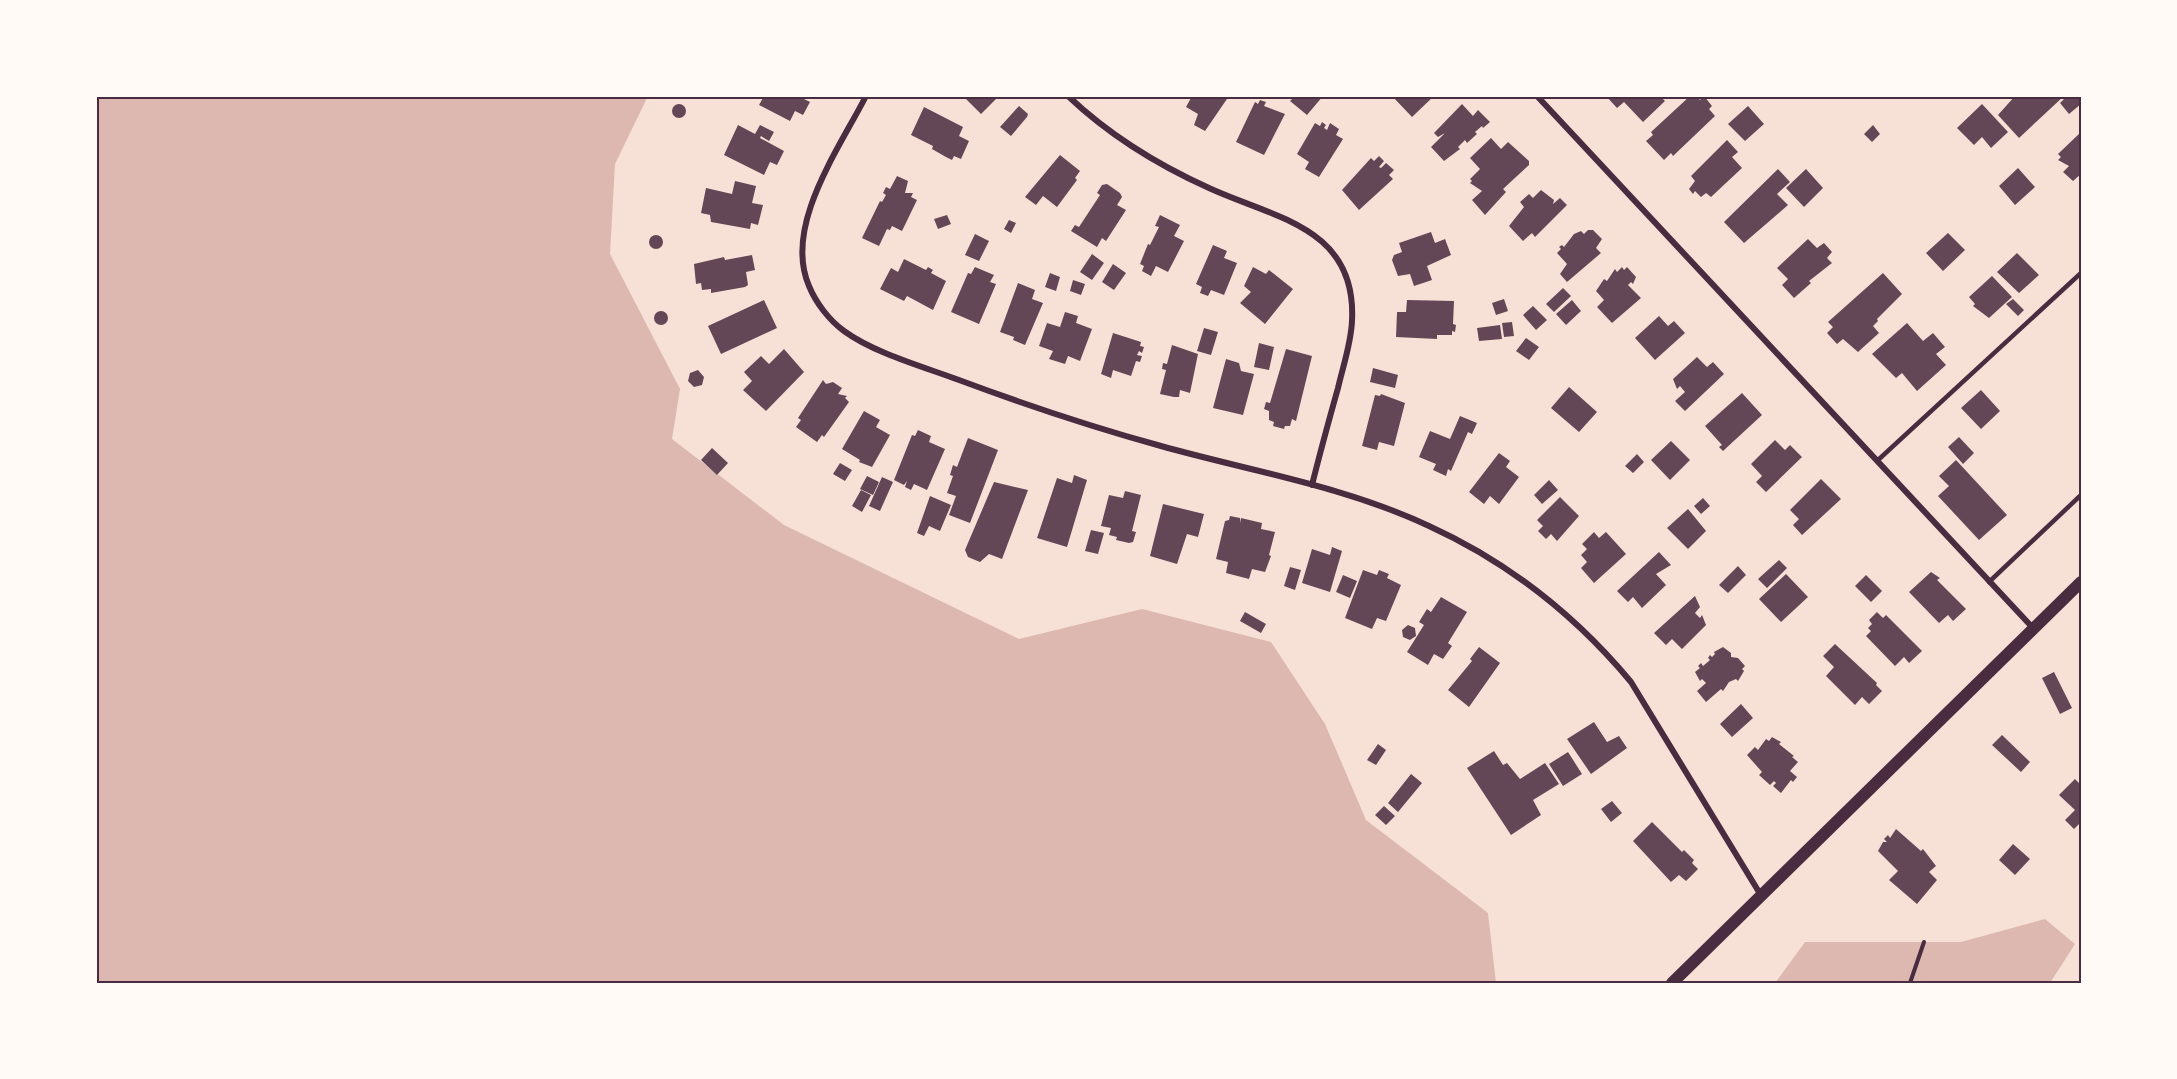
<svg xmlns="http://www.w3.org/2000/svg" width="2177" height="1079" viewBox="0 0 2177 1079" font-family="Jost,sans-serif">
<style>
.water{fill:#dcb8b0}
.building{fill:#644757}
.lines{fill:none;stroke-linecap:round;stroke-linejoin:round}
.path{stroke:#4a2c40;stroke-width:4}
.service{stroke:#4a2c40;stroke-width:4.5}
.minor{stroke:#4a2c40;stroke-width:6}
.secondary{stroke:#4a2c40;stroke-width:12}
.neatline{fill:none;stroke:#4a2c40;stroke-width:2}
</style>
<rect width="100%" height="100%" fill="#f7e1d7"/>
<path class="water" d="M 96,96 L 648,96 L 615,164 L 610,254 L 680,389 L 672,439 L 784,525 L 1019,639 L 1142,609 L 1271,642 L 1325,724 L 1366,820 L 1488,913 L 1496,983 L 96,983 Z
M 2045,919 L 2075,944 L 2050,983 L 1775,983 L 1805,942 L 1961,942 Z"/>
<path class="building" d="M 764,96 L 803,96 L 802,98 L 810,102 L 803,115 L 795,111 L 790,121 L 759,105 Z
M 963,96 L 999,96 L 981,114 Z
M 1192,96 L 1229,96 L 1205,131 L 1194,125 L 1198,114 L 1186,107 Z
M 1295,96 L 1323,96 L 1307,115 L 1290,101 Z
M 1392,96 L 1434,96 L 1412,117 Z
M 1606,96 L 1660,96 L 1665,101 L 1643,122 L 1624,102 L 1617,108 Z
M 1690,96 L 1697,96 L 1700,100 L 1704,96 L 1712,106 L 1709,109 L 1715,116 L 1673,156 L 1671,153 L 1664,160 L 1646,141 L 1653,135 L 1651,132 Z
M 2015,96 L 2064,96 L 2019,138 L 1998,115 Z
M 2067,96 L 2081,96 L 2081,104 L 2069,114 L 2060,103 Z
M 1260,100 L 1266,102 L 1264,106 L 1285,114 L 1264,155 L 1236,142 L 1255,102 L 1258,104 Z
M 1462,104 L 1473,116 L 1478,110 L 1490,122 L 1483,128 L 1482,126 L 1475,132 L 1477,134 L 1467,143 L 1465,140 L 1458,147 L 1460,149 L 1444,161 L 1431,147 L 1445,133 L 1438,137 L 1434,133 Z
M 1982,104 L 2008,132 L 1991,148 L 1982,137 L 1974,145 L 1957,128 Z
M672 111a7 7 0 1 1 14 0a7 7 0 1 1-14 0Z
M 1019,106 L 1028,114 L 1027,117 L 1011,136 L 1000,127 Z
M 1748,106 L 1764,124 L 1745,141 L 1728,124 Z
M 924,107 L 963,127 L 959,136 L 969,141 L 961,159 L 954,156 L 952,160 L 946,157 L 932,149 L 933,146 L 911,135 Z
M 1322,122 L 1326,125 L 1324,128 L 1327,130 L 1330,123 L 1339,129 L 1336,135 L 1343,139 L 1319,177 L 1305,169 L 1309,162 L 1297,154 L 1315,123 L 1320,126 Z
M 738,125 L 755,134 L 760,125 L 774,132 L 769,141 L 761,136 L 760,138 L 784,151 L 777,165 L 770,162 L 764,175 L 724,155 Z
M 1873,125 L 1880,134 L 1872,142 L 1864,134 Z
M 2081,132 L 2081,174 L 2073,181 L 2063,172 L 2069,166 L 2058,160 L 2061,157 L 2058,154 Z
M 1491,138 L 1501,149 L 1508,142 L 1529,161 L 1529,165 L 1503,189 L 1506,192 L 1485,215 L 1472,200 L 1482,191 L 1470,183 L 1472,181 L 1470,179 L 1480,169 L 1470,158 Z
M 1727,140 L 1738,152 L 1732,157 L 1742,168 L 1711,197 L 1706,193 L 1701,197 L 1695,191 L 1693,194 L 1689,189 L 1695,181 L 1691,176 Z
M 1060,155 L 1080,171 L 1075,178 L 1077,180 L 1057,207 L 1043,196 L 1036,205 L 1025,197 Z
M 1379,156 L 1384,161 L 1379,167 L 1381,168 L 1386,163 L 1394,170 L 1389,175 L 1393,179 L 1359,210 L 1342,190 L 1371,158 L 1374,161 Z
M 2018,168 L 2035,187 L 2015,205 L 1999,186 Z
M 1778,169 L 1790,182 L 1777,194 L 1788,205 L 1744,243 L 1724,222 Z
M 1806,169 L 1823,188 L 1804,207 L 1786,188 Z
M 897,176 L 908,181 L 905,193 L 913,193 L 911,197 L 917,200 L 902,231 L 892,226 L 890,230 L 887,229 L 879,246 L 862,238 L 880,201 L 882,202 L 886,195 L 883,193 L 886,187 L 890,189 Z
M 735,181 L 756,186 L 752,203 L 763,205 L 758,225 L 751,223 L 750,229 L 711,222 L 710,215 L 701,213 L 706,188 L 732,194 Z
M 1107,184 L 1120,193 L 1122,197 L 1117,205 L 1126,210 L 1106,241 L 1102,238 L 1097,247 L 1071,231 L 1075,225 L 1079,227 L 1100,195 L 1097,193 L 1102,185 Z
M 1541,190 L 1554,200 L 1553,204 L 1560,198 L 1567,205 L 1535,237 L 1532,233 L 1523,241 L 1509,226 L 1524,207 L 1520,202 L 1529,194 L 1533,198 Z
M 947,215 L 951,224 L 938,229 L 934,219 Z
M 1160,215 L 1180,225 L 1174,236 L 1184,241 L 1168,272 L 1156,266 L 1151,276 L 1142,271 L 1144,266 L 1140,264 L 1148,244 L 1150,245 L 1159,227 L 1155,226 Z
M 1009,220 L 1016,223 L 1011,233 L 1004,229 Z
M 1588,230 L 1593,230 L 1602,239 L 1596,248 L 1601,253 L 1567,282 L 1560,274 L 1567,264 L 1557,253 L 1561,249 L 1559,247 L 1562,245 L 1564,247 L 1574,234 L 1581,231 L 1584,234 Z
M 1431,232 L 1435,243 L 1445,239 L 1451,255 L 1427,266 L 1432,280 L 1414,286 L 1410,274 L 1398,276 L 1392,260 L 1394,255 L 1402,252 L 1399,243 Z
M 1948,233 L 1965,250 L 1943,271 L 1926,253 Z
M 975,234 L 989,241 L 979,261 L 965,255 Z
M649 242a7 7 0 1 1 14 0a7 7 0 1 1-14 0Z
M 1808,239 L 1817,248 L 1824,243 L 1832,252 L 1827,258 L 1832,263 L 1809,281 L 1811,283 L 1794,298 L 1782,285 L 1788,279 L 1777,268 Z
M 1213,245 L 1227,251 L 1224,258 L 1237,263 L 1224,295 L 1211,290 L 1208,296 L 1200,293 L 1202,287 L 1196,284 Z
M 2017,253 L 2039,275 L 2019,293 L 1997,272 Z
M 1092,254 L 1104,263 L 1092,280 L 1080,272 Z
M 752,255 L 755,270 L 746,272 L 748,285 L 745,287 L 711,293 L 711,289 L 702,290 L 701,283 L 696,284 L 694,264 L 724,257 L 725,260 Z
M 904,259 L 926,270 L 928,267 L 933,270 L 931,273 L 946,281 L 933,310 L 907,296 L 904,301 L 880,289 L 891,268 L 898,272 Z
M 1113,264 L 1126,273 L 1114,290 L 1102,282 Z
M 975,267 L 994,275 L 990,282 L 996,284 L 979,324 L 951,312 L 968,273 L 971,274 Z
M 1253,267 L 1266,274 L 1269,270 L 1293,289 L 1265,324 L 1240,303 L 1251,292 L 1244,286 Z
M 1622,267 L 1624,270 L 1627,267 L 1636,277 L 1633,284 L 1631,282 L 1628,285 L 1641,298 L 1612,323 L 1597,307 L 1604,300 L 1596,291 L 1604,279 L 1607,281 L 1615,269 L 1617,272 Z
M 1050,273 L 1060,277 L 1056,291 L 1045,287 Z
M 1883,273 L 1902,294 L 1877,319 L 1878,321 L 1873,326 L 1879,333 L 1858,352 L 1843,339 L 1837,344 L 1827,333 L 1833,327 L 1828,322 Z
M 1992,276 L 2012,297 L 1989,318 L 1973,306 L 1975,304 L 1969,297 Z
M 1073,280 L 1085,284 L 1081,295 L 1070,291 Z
M 1018,283 L 1035,290 L 1032,299 L 1043,303 L 1025,345 L 1013,340 L 1014,337 L 1000,332 Z
M 1563,288 L 1571,296 L 1554,312 L 1546,304 Z
M 1504,299 L 1508,311 L 1496,315 L 1492,303 Z
M 2013,299 L 2024,310 L 2018,316 L 2006,304 Z
M 764,300 L 777,328 L 721,354 L 708,326 Z
M 1407,300 L 1454,301 L 1453,324 L 1456,325 L 1455,332 L 1452,331 L 1452,335 L 1437,335 L 1437,339 L 1396,337 L 1397,312 L 1406,312 Z
M 1572,300 L 1581,311 L 1566,325 L 1556,314 Z
M 1533,306 L 1547,320 L 1536,330 L 1523,315 Z
M654 318a7 7 0 1 1 14 0a7 7 0 1 1-14 0Z
M 1065,312 L 1078,316 L 1076,323 L 1092,329 L 1080,361 L 1068,356 L 1065,364 L 1049,359 L 1053,351 L 1039,346 L 1047,323 L 1060,327 Z
M 1659,316 L 1668,326 L 1674,321 L 1685,333 L 1655,360 L 1635,338 Z
M 1512,322 L 1514,336 L 1504,337 L 1502,323 Z
M 1907,323 L 1923,341 L 1933,333 L 1945,347 L 1936,354 L 1946,365 L 1917,391 L 1902,373 L 1896,378 L 1872,354 Z
M 1500,325 L 1502,339 L 1479,341 L 1477,328 Z
M 1204,328 L 1218,332 L 1211,355 L 1197,351 Z
M 1113,333 L 1141,342 L 1140,346 L 1144,347 L 1142,353 L 1139,351 L 1137,355 L 1142,356 L 1140,362 L 1136,361 L 1131,376 L 1113,370 L 1111,378 L 1101,374 Z
M 1526,338 L 1539,347 L 1529,360 L 1516,351 Z
M 1259,343 L 1274,347 L 1269,370 L 1254,367 Z
M 1172,345 L 1198,354 L 1190,393 L 1180,390 L 1179,397 L 1174,397 L 1160,394 L 1166,370 L 1162,369 L 1163,363 L 1167,364 Z
M 784,349 L 804,372 L 766,411 L 743,390 L 752,381 L 744,372 L 761,356 L 769,364 Z
M 1286,349 L 1312,356 L 1296,421 L 1292,419 L 1290,426 L 1285,426 L 1284,429 L 1273,426 L 1274,422 L 1269,420 L 1269,411 L 1264,409 L 1266,402 L 1270,403 Z
M 1697,357 L 1707,367 L 1713,362 L 1724,374 L 1685,411 L 1675,401 L 1685,392 L 1680,386 L 1677,389 L 1673,379 Z
M 1226,359 L 1239,363 L 1241,371 L 1254,374 L 1243,415 L 1213,408 Z
M 1373,368 L 1398,375 L 1395,388 L 1370,382 Z
M 698,370 L 704,377 L 702,385 L 694,387 L 688,381 L 690,373 Z
M 823,380 L 826,384 L 833,382 L 842,388 L 838,394 L 847,396 L 845,398 L 849,402 L 824,437 L 822,435 L 817,442 L 796,427 L 801,420 L 798,418 Z
M 1569,387 L 1597,412 L 1579,432 L 1551,408 Z
M 1981,390 L 2000,411 L 1981,429 L 1961,408 Z
M 1742,393 L 1762,415 L 1723,451 L 1719,447 L 1722,445 L 1705,426 Z
M 1381,394 L 1405,403 L 1394,446 L 1379,442 L 1377,450 L 1362,446 L 1375,395 L 1380,396 Z
M 864,411 L 880,420 L 876,427 L 890,435 L 872,467 L 859,462 L 860,460 L 842,449 Z
M 1460,416 L 1477,423 L 1472,434 L 1468,432 L 1451,471 L 1448,469 L 1446,476 L 1433,470 L 1436,464 L 1419,457 L 1430,431 L 1450,439 Z
M 918,430 L 931,436 L 929,442 L 945,449 L 927,490 L 914,484 L 911,490 L 905,487 L 907,481 L 904,485 L 894,480 L 912,435 L 915,436 Z
M 1959,437 L 1974,453 L 1963,464 L 1948,447 Z
M 968,438 L 998,450 L 970,523 L 949,515 L 956,496 L 947,493 L 953,476 L 950,475 L 953,465 L 957,467 Z
M 1775,440 L 1785,450 L 1790,445 L 1802,457 L 1766,492 L 1756,482 L 1762,476 L 1751,464 Z
M 1671,441 L 1690,460 L 1670,480 L 1651,460 Z
M 712,448 L 728,463 L 717,475 L 701,460 Z
M 1499,453 L 1510,461 L 1506,467 L 1519,477 L 1499,504 L 1490,496 L 1484,504 L 1469,492 Z
M 1637,454 L 1644,462 L 1633,473 L 1625,466 Z
M 1956,460 L 2007,515 L 1979,540 L 1938,496 L 1949,486 L 1939,476 Z
M 840,463 L 852,470 L 845,481 L 833,474 Z
M 1074,475 L 1087,480 L 1067,547 L 1037,538 L 1057,478 L 1072,483 Z
M 867,476 L 879,482 L 873,495 L 860,489 Z
M 882,477 L 893,482 L 880,511 L 869,506 Z
M 1821,479 L 1841,499 L 1802,535 L 1793,525 L 1799,519 L 1790,510 Z
M 1549,480 L 1558,490 L 1542,504 L 1534,495 Z
M 994,482 L 1028,490 L 1002,559 L 989,554 L 980,562 L 968,557 L 965,550 Z
M 861,490 L 871,495 L 862,512 L 852,506 Z
M 1125,491 L 1141,495 L 1132,531 L 1136,532 L 1133,542 L 1129,543 L 1116,540 L 1117,537 L 1109,535 L 1111,528 L 1101,526 L 1109,495 L 1123,498 Z
M 930,496 L 951,505 L 940,531 L 929,526 L 924,536 L 917,533 Z
M 1560,497 L 1579,516 L 1557,541 L 1551,534 L 1546,539 L 1538,531 L 1543,526 L 1537,520 Z
M 1703,498 L 1710,506 L 1701,514 L 1694,506 Z
M 1163,504 L 1204,514 L 1198,537 L 1187,534 L 1177,564 L 1150,556 Z
M 1688,509 L 1706,531 L 1688,549 L 1667,528 Z
M 1230,516 L 1240,518 L 1240,523 L 1241,518 L 1262,523 L 1261,529 L 1275,532 L 1269,555 L 1271,556 L 1265,572 L 1252,569 L 1249,579 L 1226,573 L 1228,562 L 1216,559 L 1225,521 L 1229,520 Z
M 1091,530 L 1104,533 L 1098,554 L 1085,551 Z
M 1594,532 L 1599,538 L 1606,532 L 1626,554 L 1594,583 L 1581,568 L 1587,562 L 1581,555 L 1587,549 L 1582,544 Z
M 1332,547 L 1342,551 L 1330,592 L 1302,583 L 1312,549 L 1330,555 Z
M 1659,552 L 1671,565 L 1656,574 L 1666,585 L 1642,608 L 1633,597 L 1628,602 L 1617,591 Z
M 1779,560 L 1787,568 L 1767,588 L 1758,579 Z
M 1738,566 L 1746,575 L 1728,593 L 1719,585 Z
M 1290,567 L 1301,570 L 1295,590 L 1284,586 Z
M 1363,570 L 1377,575 L 1379,570 L 1389,574 L 1387,578 L 1401,585 L 1386,621 L 1377,618 L 1372,629 L 1345,618 Z
M 1931,572 L 1940,578 L 1937,580 L 1966,609 L 1953,621 L 1948,615 L 1939,623 L 1909,592 Z
M 1786,574 L 1808,597 L 1781,622 L 1759,599 Z
M 1343,575 L 1357,581 L 1350,598 L 1336,592 Z
M 1866,575 L 1882,591 L 1871,602 L 1855,586 Z
M 1695,596 L 1700,607 L 1695,613 L 1700,618 L 1702,615 L 1706,625 L 1682,649 L 1672,639 L 1666,645 L 1654,633 Z
M 1441,597 L 1467,612 L 1448,643 L 1452,646 L 1443,659 L 1434,654 L 1428,665 L 1407,652 L 1424,625 L 1419,622 L 1427,609 L 1431,612 Z
M 1245,612 L 1266,624 L 1261,633 L 1240,621 Z
M 1877,612 L 1883,618 L 1886,615 L 1922,651 L 1909,663 L 1904,657 L 1895,666 L 1866,636 L 1871,631 L 1868,628 L 1872,624 L 1869,620 Z
M 1408,625 L 1415,628 L 1416,636 L 1410,640 L 1403,637 L 1402,630 Z
M 1835,644 L 1877,683 L 1876,685 L 1882,691 L 1869,704 L 1862,697 L 1855,705 L 1826,676 L 1834,667 L 1823,656 Z
M 1479,647 L 1500,663 L 1469,707 L 1448,690 L 1472,661 L 1470,659 Z
M 1723,647 L 1731,653 L 1731,657 L 1738,658 L 1745,666 L 1742,669 L 1744,671 L 1738,681 L 1736,679 L 1729,682 L 1723,691 L 1721,689 L 1706,702 L 1697,691 L 1706,683 L 1702,679 L 1700,681 L 1695,672 L 1700,668 L 1698,666 L 1701,663 L 1703,666 L 1710,660 L 1708,658 L 1710,655 L 1712,657 L 1715,654 L 1714,652 Z
M 2054,672 L 2072,708 L 2060,714 L 2042,678 Z
M 1741,704 L 1753,718 L 1732,737 L 1720,724 Z
M 1594,722 L 1607,742 L 1619,736 L 1627,748 L 1591,774 L 1567,739 Z
M 2002,735 L 2030,762 L 2021,772 L 1992,745 Z
M 1772,737 L 1781,742 L 1779,744 L 1794,756 L 1792,757 L 1798,762 L 1790,771 L 1797,777 L 1793,782 L 1791,780 L 1781,793 L 1773,786 L 1776,783 L 1774,781 L 1770,785 L 1759,775 L 1762,772 L 1747,755 L 1755,747 L 1758,750 L 1766,739 L 1769,741 Z
M 1378,744 L 1386,750 L 1376,765 L 1367,760 Z
M 1494,751 L 1503,765 L 1507,763 L 1520,779 L 1545,763 L 1559,784 L 1533,800 L 1541,815 L 1511,835 L 1467,768 Z
M 1568,752 L 1582,774 L 1563,786 L 1549,764 Z
M 1411,774 L 1422,783 L 1398,812 L 1388,803 Z
M 2075,779 L 2081,785 L 2081,822 L 2074,829 L 2065,820 L 2075,810 L 2059,795 Z
M 1612,801 L 1622,813 L 1611,822 L 1601,809 Z
M 1384,806 L 1395,816 L 1386,825 L 1375,815 Z
M 1652,822 L 1682,852 L 1684,850 L 1694,860 L 1692,863 L 1698,869 L 1686,881 L 1679,875 L 1671,882 L 1633,841 Z
M 1896,829 L 1921,851 L 1923,849 L 1936,866 L 1929,872 L 1937,880 L 1917,904 L 1889,880 L 1898,871 L 1878,851 L 1883,842 L 1887,842 L 1884,839 L 1888,835 L 1890,838 Z
M 2013,844 L 2030,859 L 2015,875 L 1999,860 Z"/>
<g class="lines">
<path class="path" d="M 1910,983 L 1924,942"/>
<path class="service" d="M 1877,461 L 2081,273
M 1989,582 L 2081,495"/>
<path class="minor" d="M 866,96 C 839,149 783,226 809,286 C 816,303 829,320 844,331 C 874,353 924,367 959,380 C 1026,405 1092,427 1161,446 C 1250,471 1344,486 1429,526 C 1508,562 1576,616 1631,682 L 1762,897
M 1068,96 C 1108,134 1158,165 1209,188 C 1274,218 1357,227 1352,321 C 1351,344 1343,366 1338,388 C 1329,420 1320,453 1312,485
M 1537,96 L 2033,628"/>
<path class="secondary" d="M 1672,983 L 2081,582"/>
</g>
<rect width="2177" height="1079" fill="none" stroke="#fffaf5" stroke-width="195"/>
<rect x="98" y="98" width="1982" height="884" class="neatline"/>
</svg>
